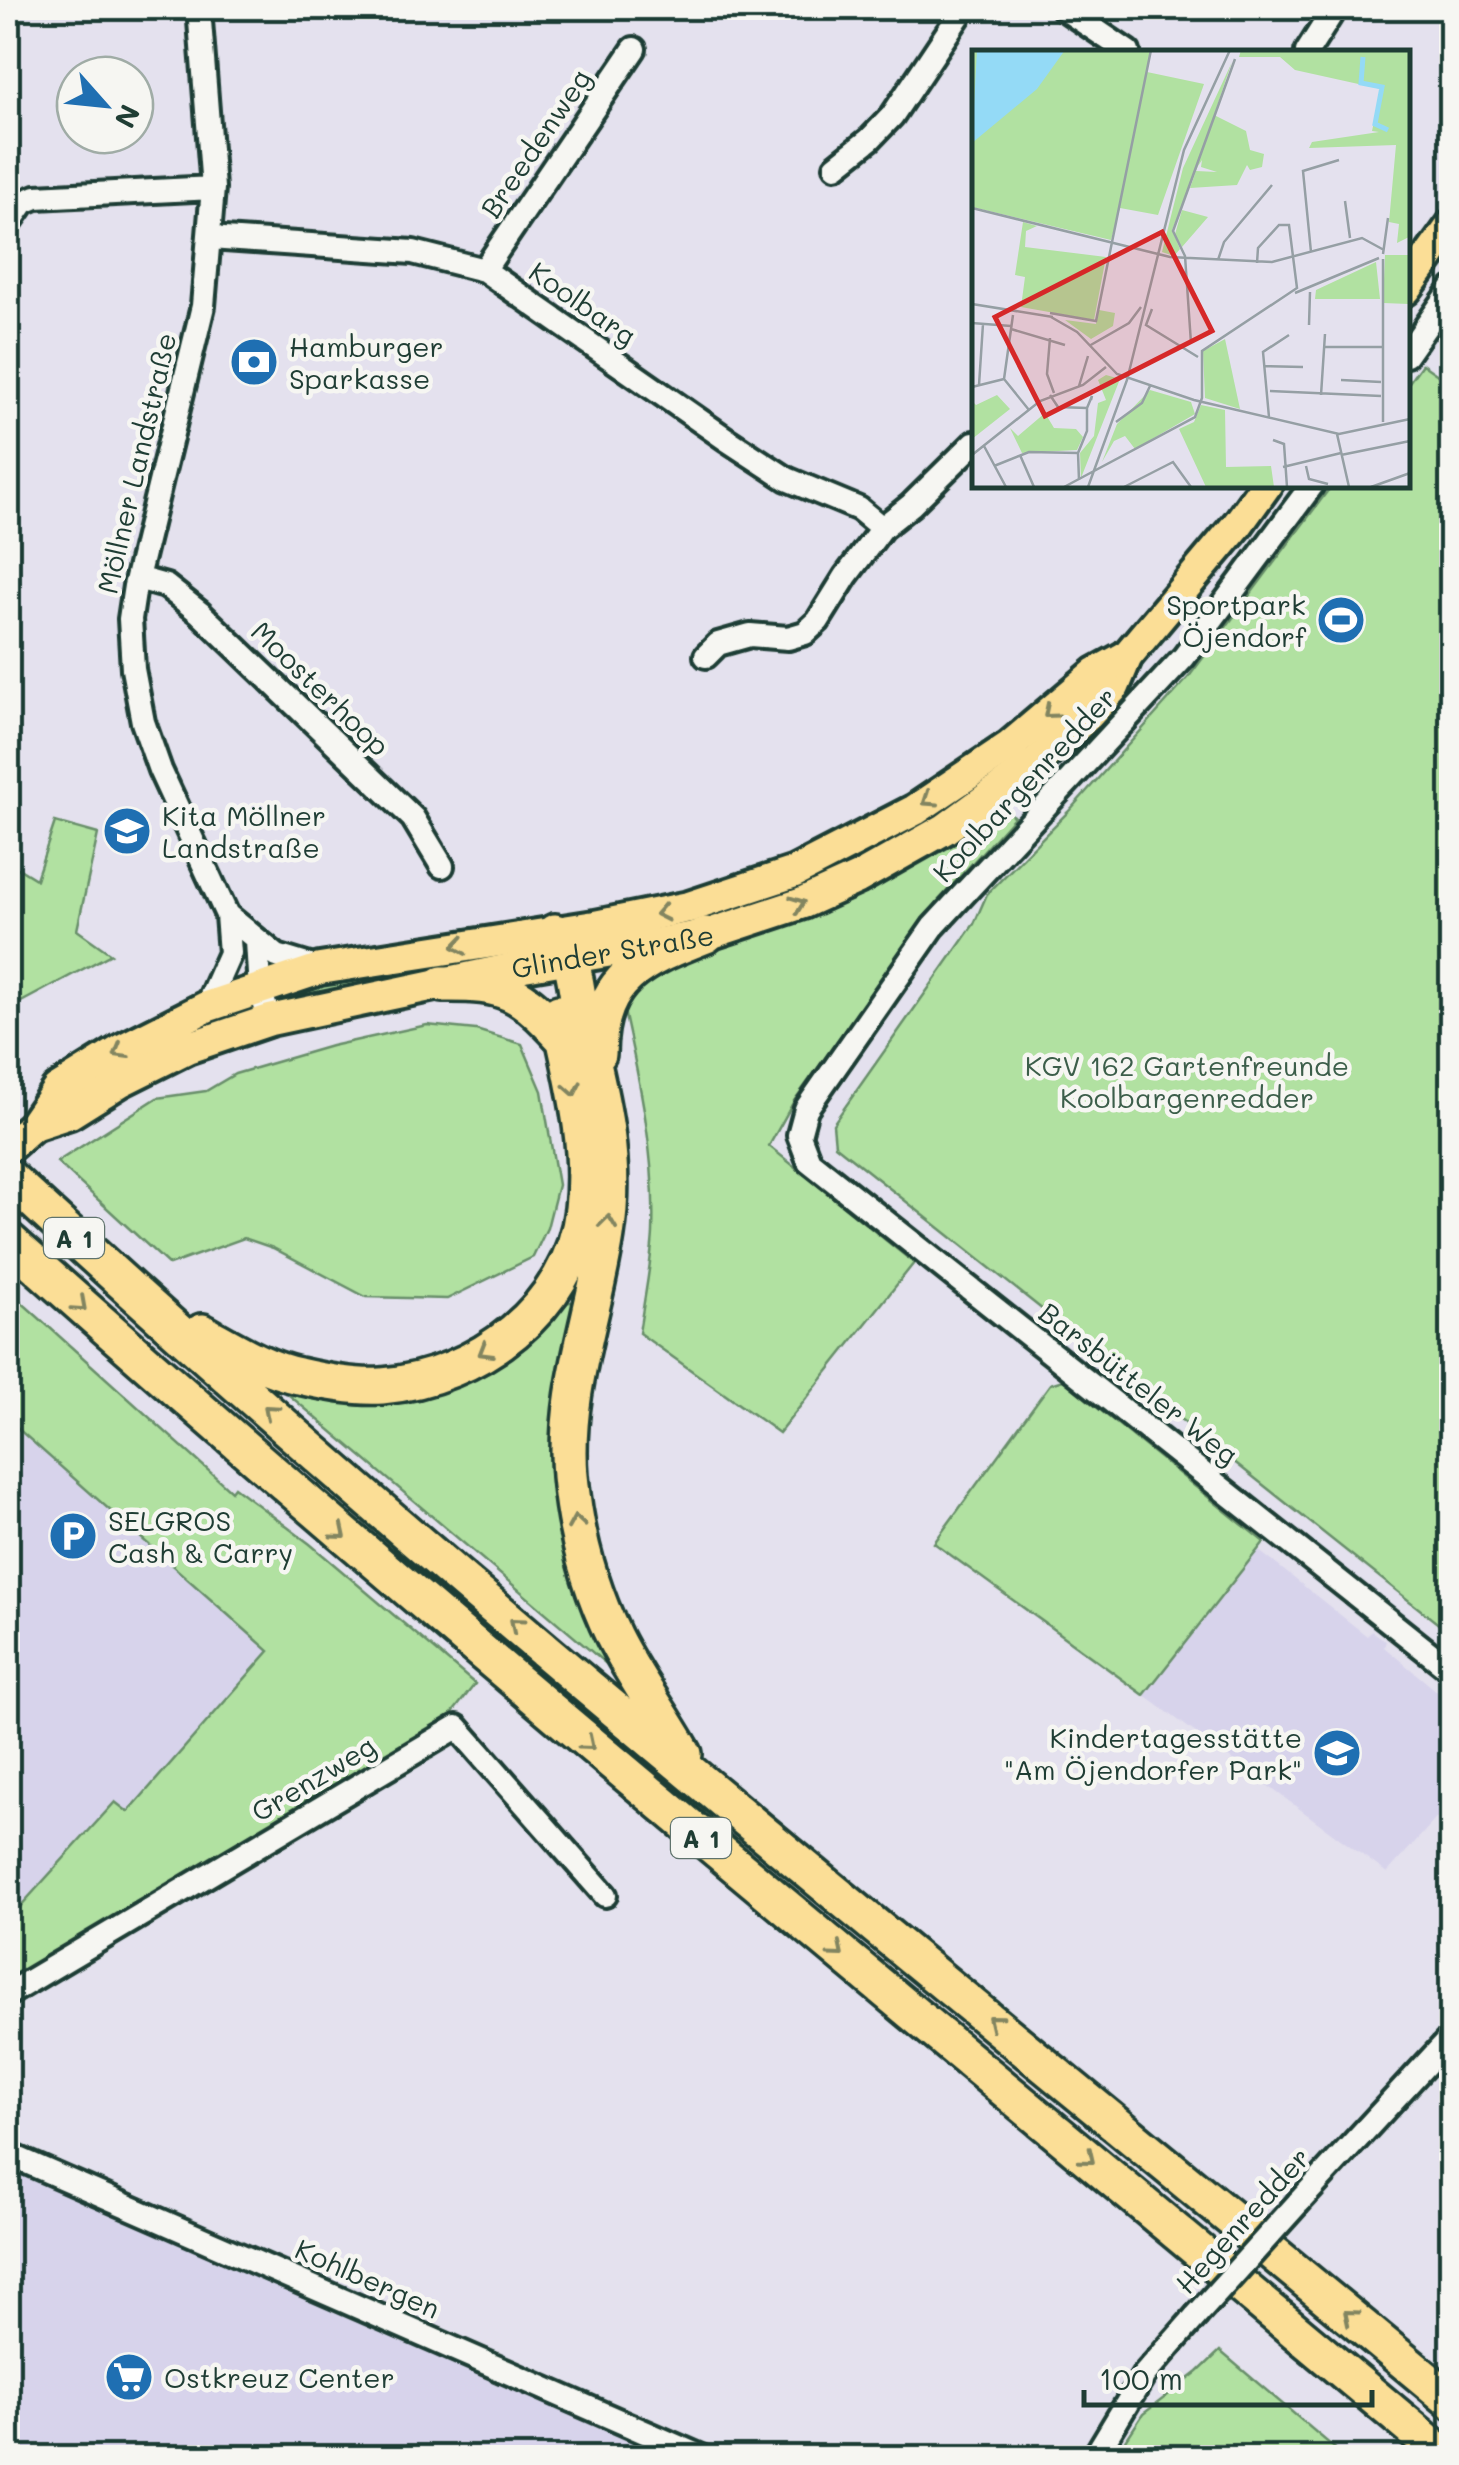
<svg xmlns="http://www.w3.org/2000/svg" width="1459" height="2465" viewBox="0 0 1459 2465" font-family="Mali,sans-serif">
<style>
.built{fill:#d7d3eb}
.green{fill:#b1e1a1;stroke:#688f6a;stroke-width:2.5}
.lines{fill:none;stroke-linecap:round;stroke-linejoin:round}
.minor-casing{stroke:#1f3d34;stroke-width:30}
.major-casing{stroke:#1f3d34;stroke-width:38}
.highway-casing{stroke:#1f3d34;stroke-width:42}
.minor{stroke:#f6f6f2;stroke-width:22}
.major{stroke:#fbde96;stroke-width:30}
.highway{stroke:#fbde96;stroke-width:35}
.minor-bridge-casing{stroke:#1f3d34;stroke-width:30;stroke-linecap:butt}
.minor-bridge{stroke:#f6f6f2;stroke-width:22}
.oneway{stroke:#828560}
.labels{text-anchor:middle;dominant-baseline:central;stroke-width:9;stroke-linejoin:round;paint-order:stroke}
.shield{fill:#f6f6f2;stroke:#60746d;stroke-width:2.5}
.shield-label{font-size:25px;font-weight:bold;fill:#1f3d34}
.street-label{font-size:28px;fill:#1f3d34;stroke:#f6f6f2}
.poi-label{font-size:28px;fill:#1f3d34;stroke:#f6f6f2;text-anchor:start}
.park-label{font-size:28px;fill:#3c5e4a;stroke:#f6f6f2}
.inset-river{fill:none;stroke:#94daf6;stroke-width:5}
.inset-road{fill:none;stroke:#959fa4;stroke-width:2.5}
.view{fill:#d62828;fill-opacity:0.15;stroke:#d62828;stroke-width:5}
.inset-edge{fill:none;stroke:#1f3d34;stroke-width:5}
</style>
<rect width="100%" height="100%" fill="#e4e1ee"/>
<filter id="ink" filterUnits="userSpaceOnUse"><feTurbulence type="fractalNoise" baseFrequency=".01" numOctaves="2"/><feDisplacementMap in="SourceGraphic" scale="20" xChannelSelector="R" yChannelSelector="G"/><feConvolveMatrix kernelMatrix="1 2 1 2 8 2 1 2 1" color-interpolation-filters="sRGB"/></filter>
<g filter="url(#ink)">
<path class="built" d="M 8,1319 L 450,1705 L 8,1967 Z
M 1258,1550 L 1367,1636 L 1372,1631 L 1386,1641 L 1384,1647 L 1451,1703 L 1451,1802 L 1387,1873 L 1144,1695 Z
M 8,2165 L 681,2457 L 8,2457 Z"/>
<path class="green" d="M 1422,364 L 1452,385 L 1451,1634 L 835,1145 L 833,1124 L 974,924 L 987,894 L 1068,812 L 1188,678 L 1332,485 L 1406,485 L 1407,385 Z
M 1003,806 L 1014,817 L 937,902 L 794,1101 L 769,1146 L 914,1263 L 779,1433 L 639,1333 C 644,1300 651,1266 653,1233 C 656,1155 639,1077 622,1002 L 664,964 L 865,891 L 909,867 Z
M 55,822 L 98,834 L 77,930 L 111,954 L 8,1009 L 8,862 L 36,879 Z
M 531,950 L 323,997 L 294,992 L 303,985 Z
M 427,1025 L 476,1030 L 522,1044 L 542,1091 L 558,1185 L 547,1228 L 533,1257 L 447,1299 L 366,1297 L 273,1248 L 244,1238 L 169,1265 L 57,1162 L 157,1098 L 206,1091 L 235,1074 L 331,1046 Z
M 8,1290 L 231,1491 L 234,1487 L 310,1544 L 475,1684 L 447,1720 L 8,1988 L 8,1920 L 115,1802 L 128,1812 L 269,1651 L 8,1420 Z
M 583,1301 L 566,1361 L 612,1669 L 289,1395 L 290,1385 L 344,1396 L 407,1403 L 504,1362 L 560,1303 Z
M 1063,1380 L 1264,1542 L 1144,1695 L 934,1543 L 1050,1384 Z
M 1220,2351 L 1345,2457 L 1115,2457 L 1143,2414 L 1198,2372 Z"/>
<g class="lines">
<g class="minor-casing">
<path id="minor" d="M 199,8 L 213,188 L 203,306 L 135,586 L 130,619 L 133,669 L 143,722 L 160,770 L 227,915 L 230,953 L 206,1007
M 1063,8 L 1128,52
M 1307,52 L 1335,8
M 836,166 L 870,139 L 892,116 L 964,8
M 8,225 L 24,202 L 36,197 L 213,188
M 210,238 L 413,252 L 484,270 L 726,439 L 787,479 L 859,509 L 882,528
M 484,270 L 634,49
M 1406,355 L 1452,289
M 1312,485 L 1184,657 L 933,927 L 806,1109 L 799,1135 L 809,1161 L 1452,1671
M 137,578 L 166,586 L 200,613 L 413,818 L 442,866
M 706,656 L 718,644 L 750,635 L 788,638 L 805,633 L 818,621 L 846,576 L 882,528 L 911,505 L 974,443
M 227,915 L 277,956 L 320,969
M 257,941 L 260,990 L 270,1020
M 8,1994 L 457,1727 L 605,1895
M 8,2154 L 704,2458
M 1298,2203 L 1452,2036
M 1094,2458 L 1144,2375 L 1196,2316"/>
</g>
<g class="major-casing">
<g id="major">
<path d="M 1406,289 L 1452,225"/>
<path id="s1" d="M 33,1125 L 70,1113 L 121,1081 L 187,1048 L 270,1020 L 524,966 L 706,935 L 803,903 L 858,878 L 945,829 L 1038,761 L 1088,715 L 1114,687 L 1127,656 L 1238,524 L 1266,485"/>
<path d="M 8,1147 L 33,1125 L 57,1090 L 123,1049 L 206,1007 L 320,969 L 595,926 L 689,907 L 795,872 L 915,810 L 1010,746 L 1096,673 L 1127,656"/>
</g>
</g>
<g class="highway-casing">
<path id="highway" d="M 555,932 C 576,954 575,989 582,1018 C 600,1091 618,1159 606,1235 C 594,1316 563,1393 570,1476 C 575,1532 589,1586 614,1637 C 634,1677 662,1715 684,1754
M 442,984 C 506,983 520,991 564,1039
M 598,1054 C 599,977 642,960 706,935
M 8,1177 C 470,1606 967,1998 1452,2401
M 8,1240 C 476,1659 965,2053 1447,2458
M 202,1332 C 233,1349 264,1369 299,1376 C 325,1382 355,1388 382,1386 C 477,1378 572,1308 583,1209 C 591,1144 572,1076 559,1013"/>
</g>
<use href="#minor" class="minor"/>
<use href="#major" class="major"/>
<use href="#highway" class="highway"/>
<g class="minor-bridge-casing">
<path id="minor-bridge" d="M 1196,2316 L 1298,2203"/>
</g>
<use href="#minor-bridge" class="minor-bridge"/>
</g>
<defs><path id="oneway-chevron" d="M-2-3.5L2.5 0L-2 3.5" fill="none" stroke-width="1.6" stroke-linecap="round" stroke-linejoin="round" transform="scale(2.5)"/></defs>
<g class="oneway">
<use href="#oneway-chevron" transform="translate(1050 712) rotate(140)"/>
<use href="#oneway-chevron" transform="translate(929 800) rotate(146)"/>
<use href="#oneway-chevron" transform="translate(798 904) rotate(-21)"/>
<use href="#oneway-chevron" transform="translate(662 913) rotate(169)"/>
<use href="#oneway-chevron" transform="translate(459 946) rotate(171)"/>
<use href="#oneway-chevron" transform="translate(120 1052) rotate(150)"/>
<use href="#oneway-chevron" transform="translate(573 1089) rotate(79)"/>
<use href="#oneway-chevron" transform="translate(608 1222) rotate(-83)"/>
<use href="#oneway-chevron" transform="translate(80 1305) rotate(42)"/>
<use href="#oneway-chevron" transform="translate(485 1351) rotate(149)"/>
<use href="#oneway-chevron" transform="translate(270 1411) rotate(-139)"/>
<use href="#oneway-chevron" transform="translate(576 1522) rotate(-99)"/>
<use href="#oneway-chevron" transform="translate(340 1533) rotate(40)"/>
<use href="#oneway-chevron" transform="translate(516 1624) rotate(-140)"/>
<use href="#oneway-chevron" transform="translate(588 1744) rotate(40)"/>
<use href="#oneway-chevron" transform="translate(837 1951) rotate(40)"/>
<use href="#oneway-chevron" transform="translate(994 2021) rotate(-141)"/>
<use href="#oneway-chevron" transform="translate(1088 2158) rotate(39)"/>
<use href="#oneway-chevron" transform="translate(1350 2316) rotate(-140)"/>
</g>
</g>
<defs>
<g id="bank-disc" transform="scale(2.5)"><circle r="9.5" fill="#1f6fb2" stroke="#f6f6f2"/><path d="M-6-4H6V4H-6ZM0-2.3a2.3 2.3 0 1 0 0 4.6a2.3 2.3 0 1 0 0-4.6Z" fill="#fff"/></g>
<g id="stadium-disc" transform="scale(2.5)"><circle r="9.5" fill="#1f6fb2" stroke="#f6f6f2"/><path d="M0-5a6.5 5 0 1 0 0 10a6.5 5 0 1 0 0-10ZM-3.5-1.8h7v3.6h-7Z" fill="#fff"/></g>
<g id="school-disc" transform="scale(2.5)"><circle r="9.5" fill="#1f6fb2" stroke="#f6f6f2"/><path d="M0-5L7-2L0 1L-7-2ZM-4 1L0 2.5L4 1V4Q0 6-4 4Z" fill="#fff"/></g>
<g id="parking-disc" transform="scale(2.5)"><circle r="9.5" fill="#1f6fb2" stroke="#f6f6f2"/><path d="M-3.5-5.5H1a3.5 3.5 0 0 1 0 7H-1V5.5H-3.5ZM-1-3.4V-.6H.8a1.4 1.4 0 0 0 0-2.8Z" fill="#fff"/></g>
<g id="supermarket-disc" transform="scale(2.5)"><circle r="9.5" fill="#1f6fb2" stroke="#f6f6f2"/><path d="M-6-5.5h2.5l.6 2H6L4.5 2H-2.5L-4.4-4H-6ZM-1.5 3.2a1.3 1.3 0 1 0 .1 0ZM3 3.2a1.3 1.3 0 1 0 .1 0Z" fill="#fff"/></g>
</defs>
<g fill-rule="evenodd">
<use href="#bank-disc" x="254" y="362"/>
<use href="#stadium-disc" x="1341" y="620"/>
<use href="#school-disc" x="127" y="831"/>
<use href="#parking-disc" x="73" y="1536"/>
<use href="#school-disc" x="1337" y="1753"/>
<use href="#supermarket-disc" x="129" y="2377"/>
</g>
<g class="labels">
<g class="shield">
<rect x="44" y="1218" width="60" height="40" rx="8"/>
<rect x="671" y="1818" width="60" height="40" rx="8"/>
</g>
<g class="shield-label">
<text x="74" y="1238">A 1</text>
<text x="701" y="1838">A 1</text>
</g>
<g class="street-label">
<text transform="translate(535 143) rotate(-56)">Breedenweg</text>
<text transform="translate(583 303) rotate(35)">Koolbarg</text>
<text transform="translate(136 463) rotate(-77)">Möllner Landstraße</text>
<text transform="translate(321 688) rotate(44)">Moosterhoop</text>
<text transform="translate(1024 784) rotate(-47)">Koolbargenredder</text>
<text stroke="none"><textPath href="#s1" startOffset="610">Glinder Straße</textPath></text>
<text transform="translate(1139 1383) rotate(38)">Barsbütteler Weg</text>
<text transform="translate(313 1778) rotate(-31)">Grenzweg</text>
<text transform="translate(1242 2220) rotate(-48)">Hegenredder</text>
<text transform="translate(368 2278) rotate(24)">Kohlbergen</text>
</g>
<g class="poi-label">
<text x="289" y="346">Hamburger<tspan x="289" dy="32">Sparkasse</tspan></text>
<text x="1306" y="604" text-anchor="end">Sportpark<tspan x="1306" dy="32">Öjendorf</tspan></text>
<text x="162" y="815">Kita Möllner<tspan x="162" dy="32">Landstraße</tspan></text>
<text x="108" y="1520">SELGROS<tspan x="108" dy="32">Cash &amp; Carry</tspan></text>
<text x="1302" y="1737" text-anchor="end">Kindertagesstätte<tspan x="1302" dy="32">"Am Öjendorfer Park"</tspan></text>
<text x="164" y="2377">Ostkreuz Center</text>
</g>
<g class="park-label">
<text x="1187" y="1065">KGV 162 Gartenfreunde<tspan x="1187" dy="32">Koolbargenredder</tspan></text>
</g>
</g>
<g transform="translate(972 50)">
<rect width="438" height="438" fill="#e4e1ee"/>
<path d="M 0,0 L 179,0 L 175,22 L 232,34 L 186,165 L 148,158 L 139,190 L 0,157 ZM 269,0 L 437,0 L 437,187 L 425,193 L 427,174 L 417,172 L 424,95 L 337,98 L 340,92 L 407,82 L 400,81 L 409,39 L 323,20 L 308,7 L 267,7 ZM 260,12 L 242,65 L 274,81 L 278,100 L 292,104 L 290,117 L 278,120 L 275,115 L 265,135 L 218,138 L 224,121 L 245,122 L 229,117 L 230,110 L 226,116 L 200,180 L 208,199 L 202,206 L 190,202 L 211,118 ZM 210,160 L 236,167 L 210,197 L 203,184 ZM 51,172 L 65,176 L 54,181 L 53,197 L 134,207 L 122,270 L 49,257 L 53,227 L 43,225 ZM 413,205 L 437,205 L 437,254 L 411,253 ZM 404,212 L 408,249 L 343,249 L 344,240 ZM 127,260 L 143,263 L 141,276 L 119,289 L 93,270 L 124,274 ZM 253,289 L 268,359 L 233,348 L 231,301 ZM 134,325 L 148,329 L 109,428 L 108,403 L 122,386 L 126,353 L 134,350 L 126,330 ZM 178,340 L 219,352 L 223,364 L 163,399 L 153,386 L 142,391 L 130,412 L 145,374 ZM 25,345 L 38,359 L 0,389 L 0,351 L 4,355 ZM 229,355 L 253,360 L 254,417 L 299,416 L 302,437 L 234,437 L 207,379 L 222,372 ZM 73,363 L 82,378 L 104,379 L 111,387 L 105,400 L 50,403 L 38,378 L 46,386 Z" fill="#b1e1a1"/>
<path d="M 5,0 L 93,0 L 65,39 L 0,93 Z" fill="#94daf6"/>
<path class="inset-river" d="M 391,7 L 389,33 L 410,37 L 403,74 L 416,80"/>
<path class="inset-road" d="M 373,151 L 378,188M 0,158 L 198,207 L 300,212 L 390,188 L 412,200M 339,202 L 331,121 L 367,110M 411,204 L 416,168M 411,209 L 411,372M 246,210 L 252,192 L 300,135M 323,243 L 407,208M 0,254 L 81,267M 180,259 L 174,275 L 226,307M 78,263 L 124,271 L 179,0M 41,265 L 32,329 L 57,360M 79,267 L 105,282 L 145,324 L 222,350 L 367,384 L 438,369M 0,273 L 39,276M 337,275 L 338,242M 39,279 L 93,295M 78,288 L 75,324 L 82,343M 219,293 L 213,206 L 201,181 L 263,9M 117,296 L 157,273 L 169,257M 352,297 L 410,297M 292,316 L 331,317M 369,330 L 409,332M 7,335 L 11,274M 107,336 L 116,306M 0,337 L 32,329M 298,341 L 409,346M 78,345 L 86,357 L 115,358M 349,345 L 353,284M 297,367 L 291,302 L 317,285M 144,372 L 170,353 L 178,336M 365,384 L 377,437M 301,390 L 312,394 L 315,437M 12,396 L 34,437M 0,405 L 68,351 L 111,335 L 134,317M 48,405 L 62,437M 369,405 L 438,391M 22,416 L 57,402 L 106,403M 334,416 L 337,429 L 356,434M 311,417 L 369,403M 107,430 L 106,403 L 115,381 L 115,358 L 120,346 L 119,350M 92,437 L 223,367 L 230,348 L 230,301 L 325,238 L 317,175 L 307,175 L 286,198 L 285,213M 116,437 L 155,330 L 212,100 L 258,0M 152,437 L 201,412 L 219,437M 399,437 L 438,423"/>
<path class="view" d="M 190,182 L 240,281 L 73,366 L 23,267 Z"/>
<rect width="438" height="438" class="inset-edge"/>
</g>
<rect width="1459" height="2465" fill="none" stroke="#f6f6f2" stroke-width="40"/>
<rect x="20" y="20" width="1419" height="2425" fill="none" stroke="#1f3d34" stroke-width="4" filter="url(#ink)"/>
<g transform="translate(105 105) rotate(117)"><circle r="48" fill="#f6f6f2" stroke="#a0aca6" stroke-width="2.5"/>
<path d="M0-8L18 38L0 25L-18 38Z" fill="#1f6fb2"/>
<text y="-15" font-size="28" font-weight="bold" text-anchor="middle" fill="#1f3d34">N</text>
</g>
<path d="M1084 2390v15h288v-15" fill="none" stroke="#1f3d34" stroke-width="5"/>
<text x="1099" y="2390" font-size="30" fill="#1f3d34" stroke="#f6f6f2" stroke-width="8" paint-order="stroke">100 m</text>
</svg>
